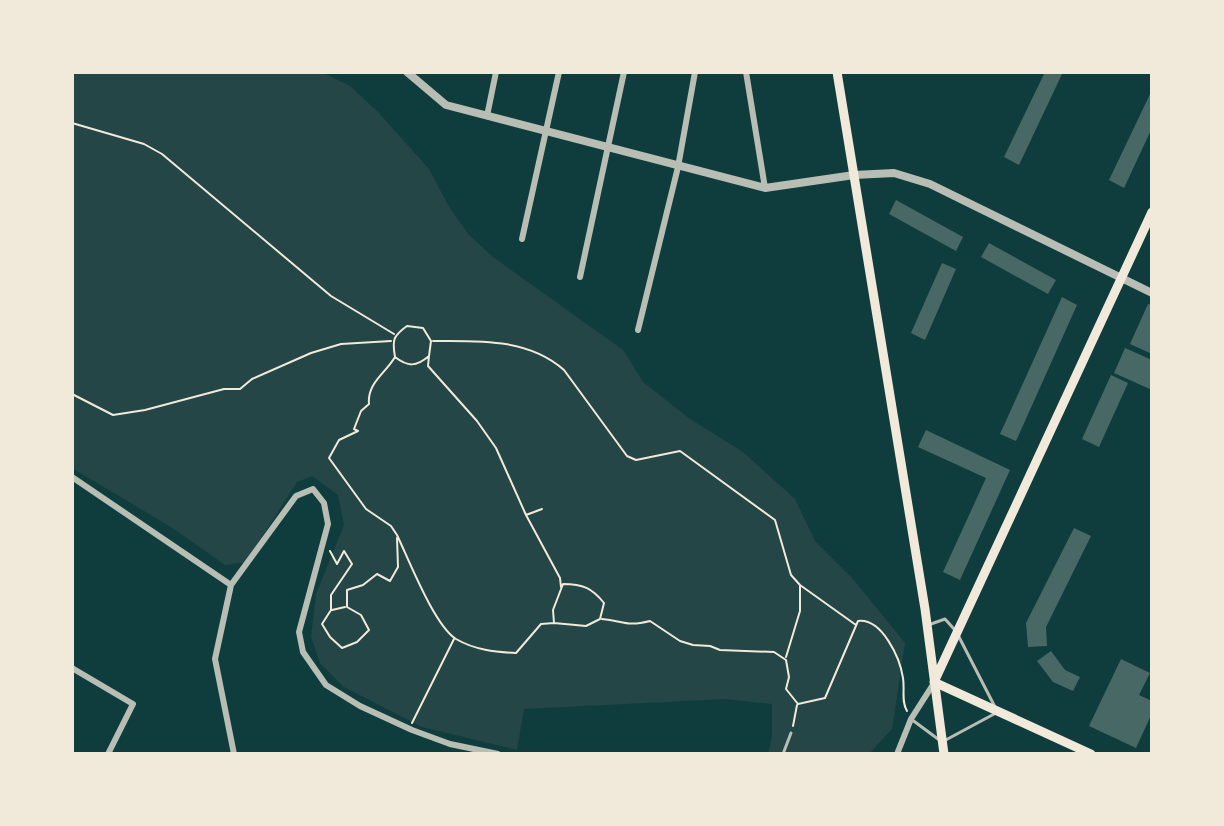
<svg xmlns="http://www.w3.org/2000/svg" width="1224" height="826" viewBox="0 0 1224 826" font-family="Karla,sans-serif">
<style>
.green{fill:#244646}
.building{fill:#486865}
.lines{fill:none;stroke-linecap:round;stroke-linejoin:round}
.path{stroke:#f1e9da;stroke-width:2}
.service{stroke:#b8beb3;stroke-width:3}
.minor{stroke:#b8beb3;stroke-width:6}
.tertiary{stroke:#b8beb3;stroke-width:8}
.secondary{stroke:#f1e9da;stroke-width:9}
</style>
<rect width="100%" height="100%" fill="#0f3d3e"/>
<path class="green" d="M 72,72 L 322,72 L 350,86 L 378,112 L 429,169 L 449,207 L 469,235 L 493,257 L 623,350 L 643,382 L 690,419 L 743,452 L 795,499 L 815,541 L 853,579 L 905,643 L 892,729 L 869,754 L 768,754 L 772,737 L 772,704 L 726,699 L 524,709 L 517,750 L 422,727 L 344,687 L 320,663 L 311,637 L 316,594 L 344,525 L 338,495 L 312,476 L 297,482 L 246,562 L 225,565 L 171,527 L 72,468 Z"/>
<path class="building" d="M 1045,72 L 1063,72 L 1019,165 L 1004,157 Z
M 1152,90 L 1152,128 L 1124,188 L 1109,180 Z
M 896,200 L 963,237 L 956,251 L 889,214 Z
M 989,243 L 1056,280 L 1048,294 L 981,257 Z
M 942,263 L 956,269 L 925,340 L 911,333 Z
M 1062,297 L 1077,305 L 1016,441 L 1000,434 Z
M 1148,304 L 1152,305 L 1152,354 L 1130,344 Z
M 1125,348 L 1152,360 L 1152,390 L 1114,373 Z
M 1111,375 L 1128,383 L 1099,447 L 1082,439 Z
M 926,430 L 1010,470 L 960,580 L 943,572 L 986,478 L 918,447 Z
M 1074,528 L 1091,536 L 1046,627 L 1047,646 L 1028,647 L 1026,623 Z
M 1051,651 L 1065,670 L 1080,677 L 1073,691 L 1053,682 L 1037,661 Z
M 1121,659 L 1150,673 L 1139,695 L 1152,701 L 1152,713 L 1136,748 L 1089,726 Z"/>
<g class="lines">
<path class="path" d="M 72,123 L 144,144 L 162,154 L 331,296 L 394,334
M 433,341 C 478,341 528,338 564,370 L 627,456 L 636,460 L 680,451 L 775,520 L 791,575 L 800,585 L 856,625
M 429,356 L 428,366 L 477,421 L 496,448 L 526,515
M 395,357 C 408,367 416,367 429,356 L 431,341 L 423,328 L 407,326 C 393,336 392,340 395,357 C 385,374 367,383 369,404 L 361,411 L 354,429 L 358,431 L 339,440 L 329,458 L 366,509 L 391,526 L 397,535 C 409,560 434,625 456,639 C 475,650 495,652 516,653 L 541,624 L 554,623 L 586,626 L 600,619 L 604,603 C 592,588 583,584 563,584 L 553,610 L 554,623
M 72,394 L 113,415 L 145,410 L 224,389 L 240,389 L 252,379 L 311,353 L 341,344 L 391,341
M 542,509 L 526,515 L 560,578 L 561,587
M 330,551 L 337,564 L 344,551 L 352,564 L 331,595 L 331,610 L 322,624 L 330,637 L 342,648 L 357,642 L 369,630 L 361,615 L 347,607 L 347,590 L 363,585 L 377,574 L 390,581 L 398,567 L 397,538
M 332,610 L 345,607
M 602,619 C 624,621 626,627 650,621 L 680,641 L 693,645 L 710,646 L 720,650 L 774,652 L 786,660 L 789,677 L 786,689 L 798,704 L 825,698 L 858,621 C 882,618 900,658 903,678 C 905,690 901,701 907,711
M 786,657 L 800,611 L 800,586
M 412,723 L 454,639
M 793,726 L 797,705"/>
<path class="service" d="M 931,624 L 945,619 L 954,629
M 958,635 L 995,707
M 911,719 L 942,742 L 996,713
M 783,754 L 791,733"/>
<path class="minor" d="M 746,72 L 765,188
M 487,116 L 496,72
M 522,239 L 559,72
M 580,277 L 624,72
M 638,330 L 678,167 L 695,72
M 72,477 L 231,585
M 72,668 L 133,704 L 108,754
M 234,754 L 215,659 L 231,585 L 296,496 L 313,489 L 324,503 L 328,524 L 299,632 L 303,652 L 326,685 L 360,706 L 412,730 L 450,744 L 498,754
M 897,754 L 911,719 L 934,683"/>
<path class="tertiary" d="M 407,72 L 446,105 L 765,188 L 854,175 L 894,173 L 930,184 L 1152,293"/>
<path class="secondary" d="M 837,72 L 925,609 L 944,754
M 934,682 L 1152,212
M 934,682 L 1091,754"/>
</g>
<rect width="1224" height="826" fill="none" stroke="#f1e9da" stroke-width="148"/>
</svg>
